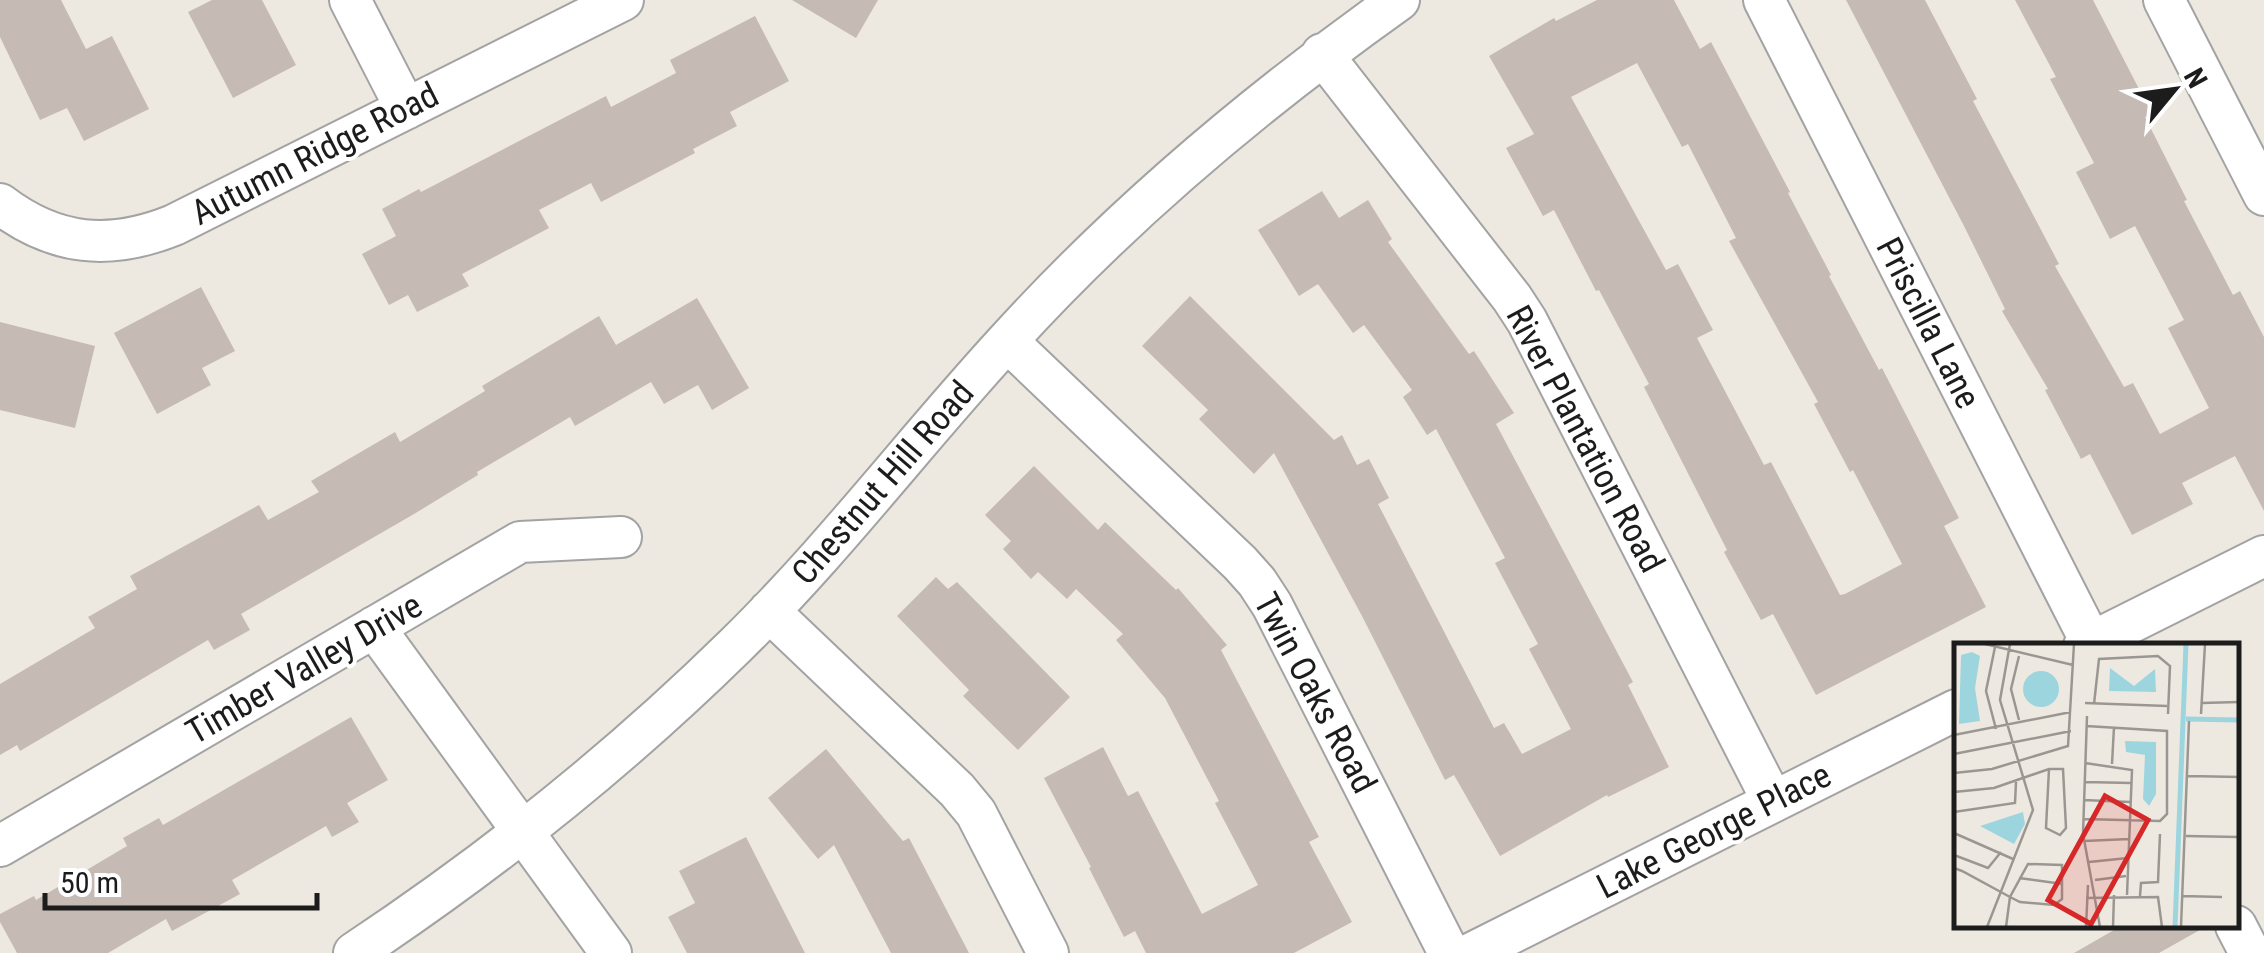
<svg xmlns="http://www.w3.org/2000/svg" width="2264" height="953" viewBox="0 0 2264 953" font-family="'Roboto Condensed',sans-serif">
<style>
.building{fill:#c6bab4;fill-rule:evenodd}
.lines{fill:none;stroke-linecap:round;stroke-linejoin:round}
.minor-casing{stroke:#a3a3a3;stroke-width:44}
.minor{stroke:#fff;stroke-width:40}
.labels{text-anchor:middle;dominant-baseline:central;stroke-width:8;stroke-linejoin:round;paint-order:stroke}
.street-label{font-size:35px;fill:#1c1c1c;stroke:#fff}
.inset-river{fill:none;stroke:#9dd5df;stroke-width:5}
.inset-road{fill:none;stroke:#9a9792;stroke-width:2.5}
.view{fill:#d62828;fill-opacity:0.15;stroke:#d62828;stroke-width:5}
.inset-edge{fill:none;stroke:#1c1c1c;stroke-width:5}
</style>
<rect width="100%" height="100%" fill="#eee9e0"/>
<path class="building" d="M 0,0 L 61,0 L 86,49 L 112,36 L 149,109 L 84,141 L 67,108 L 40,120 L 0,37 Z
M 212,0 L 262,0 L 296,65 L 233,98 L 188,12 Z
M 792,0 L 878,0 L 856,38 Z
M 1597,0 L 1674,0 L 1700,49 L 1711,42 L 1790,192 L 1788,193 L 1831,275 L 1829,276 L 1879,370 L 1882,368 L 1959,518 L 1944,526 L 1986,607 L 1816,695 L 1773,614 L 1761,620 L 1724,552 L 1727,550 L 1644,387 L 1649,384 L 1599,290 L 1596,291 L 1554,210 L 1543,216 L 1506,148 L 1534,134 L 1489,56 L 1554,18 L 1556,21 ZM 1637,63 L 1682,147 L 1688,144 L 1736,238 L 1729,241 L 1818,402 L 1814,404 L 1850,472 L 1853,470 L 1902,564 L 1845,594 L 1840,595 L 1771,462 L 1764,465 L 1697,338 L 1713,330 L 1678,264 L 1666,270 L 1571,97 Z
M 1846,0 L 1925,0 L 1977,99 L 1973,101 L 2059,264 L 2055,266 L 2124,387 L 2133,383 L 2160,434 L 2209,408 L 2168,328 L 2184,320 L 2135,226 L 2110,239 L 2076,172 L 2094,163 L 2050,79 L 2056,77 L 2015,0 L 2093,0 L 2152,114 L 2145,117 L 2187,200 L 2184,201 L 2233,295 L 2240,291 L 2264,337 L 2264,511 L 2235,456 L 2182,483 L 2193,504 L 2132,535 L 2090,454 L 2081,459 L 2045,390 L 2048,389 L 2002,311 L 2005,309 L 1964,226 Z
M 755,16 L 789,81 L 730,112 L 737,126 L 693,149 L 695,153 L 601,202 L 591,183 L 539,210 L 549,228 L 462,274 L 469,286 L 417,312 L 408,295 L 389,305 L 362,254 L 396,236 L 382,209 L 419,189 L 421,192 L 606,96 L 611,107 L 676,73 L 670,60 Z
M 1322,191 L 1339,218 L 1368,200 L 1392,239 L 1388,242 L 1469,354 L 1474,351 L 1514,413 L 1496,424 L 1633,682 L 1628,685 L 1669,767 L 1608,797 L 1607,795 L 1500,856 L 1454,775 L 1445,780 L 1362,616 L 1274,453 L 1254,474 L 1199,419 L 1208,410 L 1142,346 L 1190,296 L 1334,440 L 1342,435 L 1357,465 L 1369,459 L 1389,498 L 1378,504 L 1494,728 L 1504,723 L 1522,754 L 1571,729 L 1529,649 L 1538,644 L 1495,563 L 1505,558 L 1436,429 L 1427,435 L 1403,397 L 1412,390 L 1364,325 L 1353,333 L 1318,284 L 1299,296 L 1258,230 Z
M 201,287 L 235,351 L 202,368 L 211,385 L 157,414 L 114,333 Z
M 697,298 L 749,388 L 712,410 L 698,385 L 664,404 L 651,382 L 575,426 L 570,417 L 477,472 L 478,475 L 414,514 L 241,614 L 250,630 L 214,650 L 208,640 L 20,751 L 17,745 L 0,755 L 0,684 L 95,628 L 88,617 L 137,589 L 130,576 L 259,505 L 268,520 L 319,492 L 311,481 L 395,432 L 400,442 L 485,391 L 482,386 L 599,316 L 616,345 Z
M 0,322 L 95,346 L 75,428 L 0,410 Z
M 1034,466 L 1098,530 L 1105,522 L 1176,590 L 1178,588 L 1227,645 L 1221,650 L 1319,837 L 1309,842 L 1352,922 L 1294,953 L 1146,953 L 1135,931 L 1124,937 L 1089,868 L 1091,867 L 1044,778 L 1103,747 L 1128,796 L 1138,791 L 1202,914 L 1258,885 L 1215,803 L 1219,801 L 1165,698 L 1116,640 L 1123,634 L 1076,589 L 1067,599 L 1038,572 L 1031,579 L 1003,549 L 1011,541 L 985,515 Z
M 936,577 L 948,589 L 957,582 L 1070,697 L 1018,750 L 963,696 L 969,690 L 897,616 Z
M 351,717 L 388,780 L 347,803 L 359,822 L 332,837 L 326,826 L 232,880 L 240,894 L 172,931 L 166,919 L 108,953 L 17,953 L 0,922 L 0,914 L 34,896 L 36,900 L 127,846 L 123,838 L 159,818 L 163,825 Z
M 826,749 L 903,841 L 909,838 L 969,953 L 891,953 L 834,845 L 818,859 L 768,798 Z
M 746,837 L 805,953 L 687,953 L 668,917 L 695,903 L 679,871 Z
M 2121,926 L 2207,926 L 2159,953 L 2074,953 Z"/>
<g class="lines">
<g class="minor-casing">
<path id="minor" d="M 350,0 L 406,109
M 1764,0 L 2093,646
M 2164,0 L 2264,195
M 1322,54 L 1512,298 L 1527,321 L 1773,802
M 0,204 C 55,246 110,251 174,225 L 623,0
M 1007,341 L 1240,563 L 1257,582 L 1272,605 L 1449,953
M 769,611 L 957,790 L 976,813 L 1048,953
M 374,627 L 611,953
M 2084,646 L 2264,556
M 0,846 L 520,542 L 621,537
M 2236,926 L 2250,953
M 354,953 C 491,862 618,761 736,645 C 833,550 915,441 1007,341 C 1124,212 1257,101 1399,0
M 1472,953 L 1956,710"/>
</g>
<use href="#minor" class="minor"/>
</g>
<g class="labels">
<g class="street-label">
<text transform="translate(315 154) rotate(-27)">Autumn Ridge Road</text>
<text transform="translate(1928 323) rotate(63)">Priscilla Lane</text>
<text transform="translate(1585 439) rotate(62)">River Plantation Road</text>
<text transform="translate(883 483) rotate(-49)">Chestnut Hill Road</text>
<text transform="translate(304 669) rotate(-30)">Timber Valley Drive</text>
<text transform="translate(1315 693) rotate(62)">Twin Oaks Road</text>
<text transform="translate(1714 831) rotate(-27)">Lake George Place</text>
</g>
</g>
<g transform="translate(1954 643)">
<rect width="285" height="285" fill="#eee9e0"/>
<path d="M 18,9 L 26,13 L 21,45 L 26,78 L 5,81 L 7,12 ZM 156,25 L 180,43 L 201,26 L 202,49 L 155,48 ZM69 46a18 18 0 1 1 36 0a18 18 0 1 1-36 0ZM 171,98 L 202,99 L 202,151 L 195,163 L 189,156 L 191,112 L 172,109 ZM 69,169 L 71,181 L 60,201 L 26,183 Z" fill="#9dd5df"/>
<path class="inset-river" d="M 232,76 L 285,77M 221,284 L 232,1"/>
<path class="inset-road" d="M 31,1 L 119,22M 41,4 L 32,48 L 42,86M 65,13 L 57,46 L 65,77M 131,60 L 213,63M 248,60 L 285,59M 140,61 L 145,16 L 204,13 L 216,23 L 214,71M 247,71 L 251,1M 133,73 L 129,191 L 146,284M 0,92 L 117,69M 0,111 L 117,88M 131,120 L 178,127 L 173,252M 158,121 L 160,84M 0,130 L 38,126 L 114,103 L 120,1M 234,133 L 285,134M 130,139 L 177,140M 0,149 L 40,145 L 95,126 L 109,126 L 112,185 L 106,192 L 92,185 L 95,126M 129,157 L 176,159M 0,169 L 61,160 L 62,139M 129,176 L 206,178 L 213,171 L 213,88 L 132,83M 0,190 L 59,216M 232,193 L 284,194M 130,198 L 175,196M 0,212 L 34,225 L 47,209M 135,219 L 174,215M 0,225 L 8,228 L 56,254 L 66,259 L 100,262 L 108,256 L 108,222 L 74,221 L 56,254 L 52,284M 65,235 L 109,241M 141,237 L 172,233M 186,253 L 187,240 L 204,239 L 206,191M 228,253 L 268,254M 132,255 L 204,254 L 208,284M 33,284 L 79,167 L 46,57 L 56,1M 132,284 L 134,242M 159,284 L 160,252M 227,284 L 235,78"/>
<path class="view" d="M 151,153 L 194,177 L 137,281 L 94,257 Z"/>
<rect width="285" height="285" class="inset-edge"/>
</g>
<g transform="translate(2174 90) rotate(61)" stroke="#ffffff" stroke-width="8" paint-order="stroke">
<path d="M0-8L18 38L0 25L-18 38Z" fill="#1c1c1c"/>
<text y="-15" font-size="28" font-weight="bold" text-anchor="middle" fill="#1c1c1c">N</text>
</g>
<path d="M45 893v15h272v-15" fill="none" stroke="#1c1c1c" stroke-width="5"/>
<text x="60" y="893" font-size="30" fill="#1c1c1c" stroke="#ffffff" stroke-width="8" paint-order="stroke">50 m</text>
</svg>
